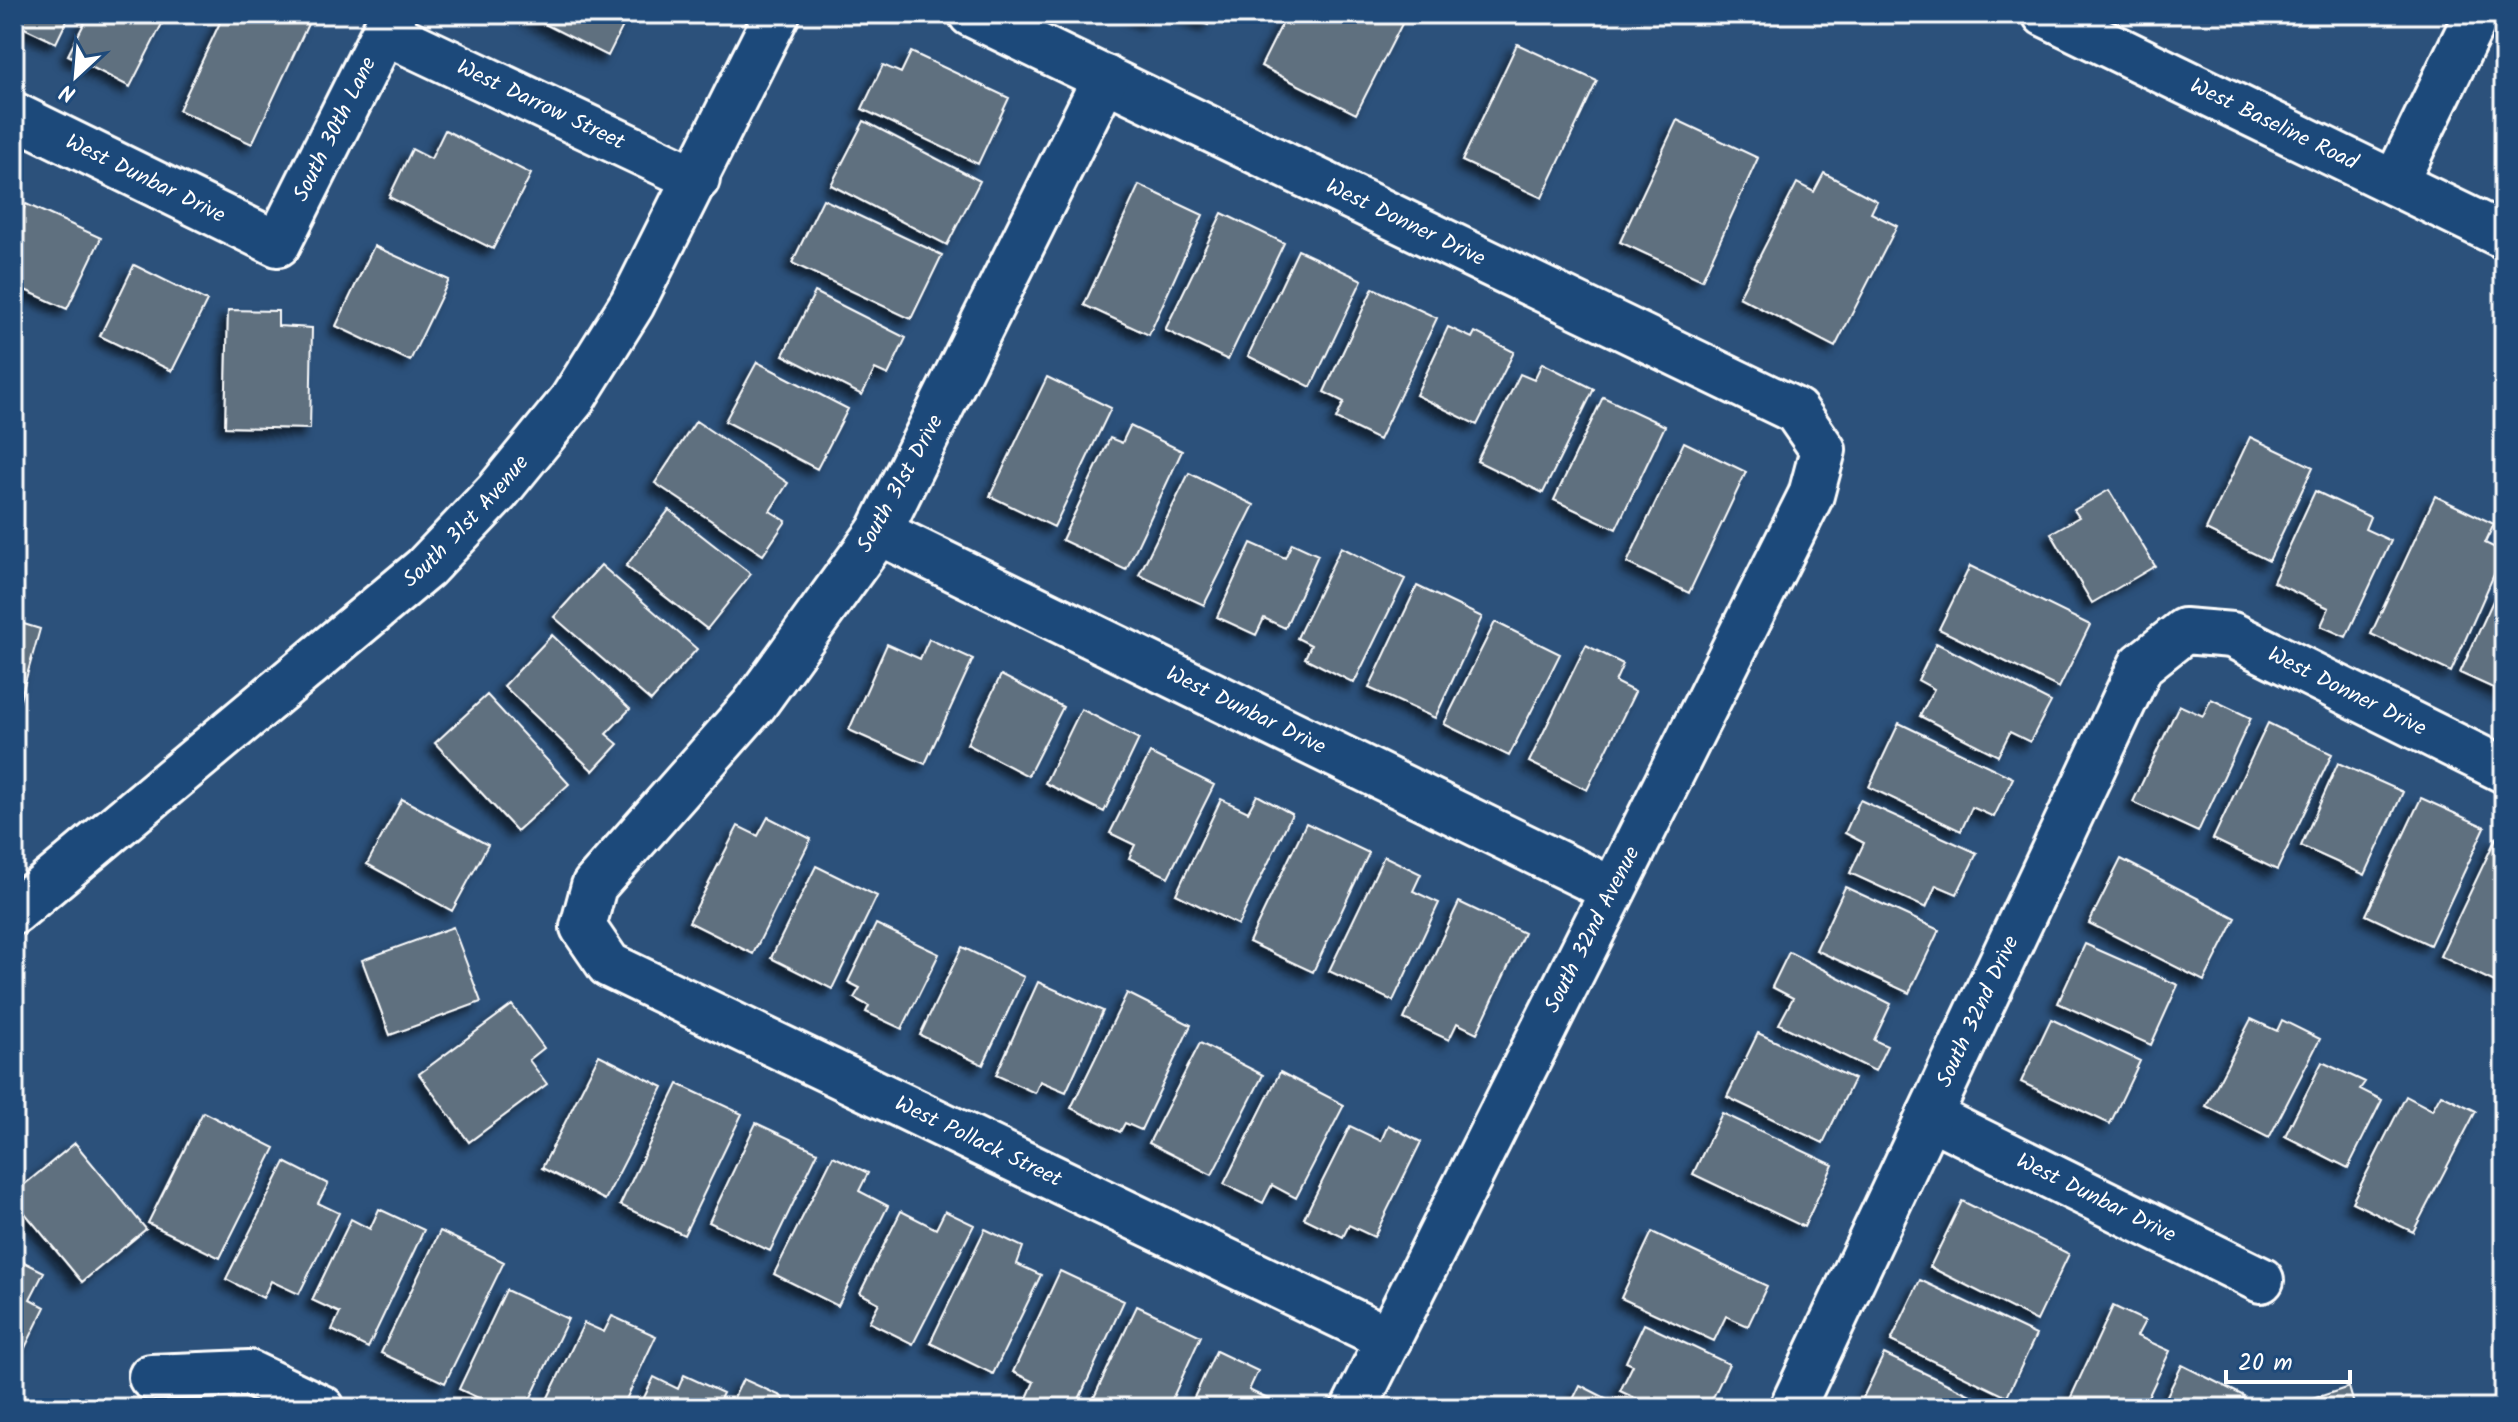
<svg xmlns="http://www.w3.org/2000/svg" width="2518" height="1422" viewBox="0 0 2518 1422" font-family="Kalam,sans-serif">
<style>
.building{fill:#5e6f7f;stroke:#fff;stroke-width:2;filter:url(#shadow)}
.lines{fill:none;stroke-linecap:round;stroke-linejoin:round}
.minor-casing{stroke:#fff;stroke-width:50}
.major-casing{stroke:#fff;stroke-width:50}
.minor{stroke:#1f4a7a;stroke-width:44}
.major{stroke:#1f4a7a;stroke-width:44}
.labels{text-anchor:middle;dominant-baseline:central;stroke-width:6;stroke-linejoin:round;paint-order:stroke}
.street-label{font-size:22px;fill:#fff;stroke:#1f4a7a}
</style>
<defs>
<filter id="shadow"><feDropShadow dx="-7" dy="7" stdDeviation="4" flood-color="#0009"/></filter>
</defs>
<rect width="100%" height="100%" fill="#2c517b"/>
<filter id="ink" filterUnits="userSpaceOnUse"><feTurbulence type="fractalNoise" baseFrequency=".0125" numOctaves="2"/><feDisplacementMap in="SourceGraphic" scale="16" xChannelSelector="R" yChannelSelector="G"/><feConvolveMatrix kernelMatrix="1 2 1 2 8 2 1 2 1" color-interpolation-filters="sRGB"/></filter>
<g filter="url(#ink)">
<path class="building" d="M 14,14 L 70,14 L 56,43 L 14,23 Z
M 89,14 L 167,14 L 130,87 L 68,55 Z
M 224,14 L 286,14 L 308,24 L 252,144 L 179,110 Z
M 525,14 L 629,14 L 608,56 Z
M 1132,14 L 1153,14 L 1149,22 Z
M 1184,14 L 1213,14 L 1208,25 Z
M 1287,14 L 1407,14 L 1356,114 L 1261,66 Z
M 1517,44 L 1597,81 L 1542,198 L 1462,161 Z
M 911,52 L 1009,98 L 978,164 L 862,109 L 883,65 L 901,73 Z
M 1677,120 L 1758,158 L 1702,280 L 1620,242 Z
M 864,121 L 980,181 L 947,245 L 831,185 Z
M 445,130 L 531,174 L 493,249 L 389,197 L 412,149 L 431,159 Z
M 1824,173 L 1877,201 L 1871,213 L 1897,226 L 1835,347 L 1739,297 L 1797,183 L 1814,192 Z
M 1139,185 L 1203,215 L 1149,335 L 1084,305 Z
M 823,199 L 942,255 L 911,319 L 792,263 Z
M 26,204 L 101,238 L 67,309 L 14,285 L 14,230 Z
M 1222,213 L 1284,243 L 1228,360 L 1165,330 Z
M 374,246 L 449,280 L 410,361 L 336,326 Z
M 1298,250 L 1362,280 L 1311,387 L 1248,356 Z
M 134,265 L 207,301 L 172,371 L 100,336 Z
M 1373,288 L 1437,318 L 1379,440 L 1336,419 L 1344,402 L 1324,392 Z
M 815,292 L 906,338 L 888,375 L 875,369 L 862,395 L 783,355 Z
M 228,310 L 278,311 L 278,326 L 312,328 L 310,429 L 225,427 Z
M 1448,327 L 1472,338 L 1475,332 L 1514,352 L 1477,425 L 1416,395 Z
M 757,362 L 848,409 L 817,469 L 725,421 Z
M 1542,363 L 1594,389 L 1543,493 L 1477,461 L 1520,374 L 1534,380 Z
M 1047,377 L 1111,408 L 1054,527 L 990,496 Z
M 1603,397 L 1665,426 L 1616,529 L 1554,500 Z
M 696,421 L 788,483 L 770,511 L 786,521 L 763,555 L 655,483 Z
M 1130,426 L 1182,451 L 1126,570 L 1062,540 L 1110,438 L 1122,443 Z
M 2250,437 L 2313,467 L 2269,561 L 2206,530 Z
M 1684,442 L 1746,472 L 1689,593 L 1627,563 Z
M 1189,473 L 1254,505 L 1204,605 L 1139,575 Z
M 2109,490 L 2155,566 L 2092,603 L 2051,533 L 2079,517 L 2074,510 Z
M 2315,491 L 2370,517 L 2365,529 L 2391,541 L 2346,637 L 2321,626 L 2329,608 L 2273,582 Z
M 2435,496 L 2494,524 L 2485,543 L 2504,552 L 2451,672 L 2371,634 Z
M 669,510 L 751,574 L 707,629 L 626,566 Z
M 1251,543 L 1285,558 L 1292,543 L 1318,555 L 1285,628 L 1264,618 L 1256,635 L 1217,617 Z
M 1341,547 L 1405,579 L 1354,683 L 1305,658 L 1311,645 L 1297,638 Z
M 601,565 L 697,649 L 651,701 L 554,617 Z
M 1970,566 L 2090,625 L 2059,688 L 1939,629 Z
M 1417,586 L 1482,617 L 1435,718 L 1369,688 Z
M 2497,592 L 2504,595 L 2504,693 L 2460,673 Z
M 14,621 L 40,629 L 18,707 L 14,706 Z
M 1495,622 L 1560,654 L 1509,756 L 1444,724 Z
M 552,635 L 630,709 L 606,734 L 618,744 L 593,771 L 504,686 Z
M 929,639 L 973,659 L 925,764 L 849,730 L 887,644 L 920,659 Z
M 1936,643 L 2051,702 L 2030,742 L 2010,732 L 1998,756 L 1920,716 L 1934,689 L 1918,680 Z
M 1586,645 L 1623,664 L 1615,682 L 1635,692 L 1587,790 L 1529,762 Z
M 1001,675 L 1063,707 L 1028,776 L 967,744 Z
M 487,695 L 569,784 L 517,831 L 435,743 Z
M 2211,699 L 2251,718 L 2198,832 L 2133,802 L 2179,705 L 2203,716 Z
M 1081,709 L 1139,739 L 1104,812 L 1045,783 Z
M 1899,723 L 2013,778 L 1994,817 L 1972,807 L 1961,831 L 1869,787 Z
M 2268,723 L 2332,754 L 2277,870 L 2213,839 Z
M 1150,753 L 1214,785 L 1168,877 L 1129,858 L 1135,845 L 1110,833 Z
M 2338,763 L 2403,792 L 2365,875 L 2301,846 Z
M 1257,795 L 1292,814 L 1238,925 L 1176,894 L 1221,799 L 1248,812 Z
M 2421,798 L 2485,827 L 2430,945 L 2366,915 Z
M 402,799 L 488,845 L 452,911 L 367,864 Z
M 1860,800 L 1977,853 L 1957,894 L 1936,885 L 1926,908 L 1850,873 L 1864,843 L 1845,833 Z
M 768,817 L 811,839 L 753,954 L 689,922 L 738,826 L 758,836 Z
M 1306,823 L 1369,853 L 1313,972 L 1249,942 Z
M 2496,838 L 2504,842 L 2503,986 L 2440,956 Z
M 1384,856 L 1421,874 L 1413,891 L 1439,903 L 1393,1001 L 1329,971 Z
M 2121,859 L 2236,918 L 2204,981 L 2089,923 Z
M 816,866 L 877,896 L 832,989 L 771,958 Z
M 1845,887 L 1939,930 L 1909,993 L 1816,950 Z
M 1459,902 L 1524,933 L 1477,1033 L 1457,1023 L 1449,1040 L 1404,1019 Z
M 876,924 L 939,954 L 902,1029 L 866,1012 L 869,1006 L 854,998 L 860,988 L 848,982 Z
M 453,927 L 481,1002 L 390,1035 L 362,960 Z
M 2085,944 L 2178,985 L 2151,1045 L 2058,1003 Z
M 962,947 L 1024,977 L 983,1065 L 920,1035 Z
M 1789,952 L 1891,1004 L 1874,1040 L 1887,1046 L 1875,1071 L 1779,1024 L 1793,998 L 1772,987 Z
M 1038,982 L 1103,1011 L 1066,1092 L 1040,1081 L 1035,1093 L 996,1075 Z
M 1127,993 L 1191,1025 L 1141,1130 L 1125,1123 L 1120,1132 L 1071,1108 Z
M 512,1005 L 544,1048 L 529,1060 L 547,1084 L 469,1142 L 419,1074 Z
M 2051,1019 L 2140,1061 L 2110,1124 L 2021,1082 Z
M 2251,1019 L 2277,1031 L 2282,1020 L 2320,1039 L 2269,1138 L 2206,1106 Z
M 1758,1033 L 1854,1079 L 1823,1143 L 1727,1097 Z
M 1200,1043 L 1263,1075 L 1212,1175 L 1149,1143 Z
M 599,1055 L 663,1087 L 605,1200 L 542,1168 Z
M 2322,1062 L 2365,1082 L 2360,1089 L 2382,1100 L 2348,1168 L 2285,1136 Z
M 1280,1072 L 1344,1105 L 1296,1198 L 1272,1185 L 1263,1203 L 1224,1184 Z
M 678,1084 L 742,1114 L 684,1235 L 620,1205 Z
M 2441,1094 L 2476,1111 L 2413,1232 L 2352,1202 L 2406,1096 L 2432,1110 Z
M 203,1112 L 275,1148 L 220,1258 L 148,1223 Z
M 1722,1113 L 1833,1165 L 1804,1227 L 1693,1174 Z
M 756,1123 L 818,1152 L 770,1251 L 709,1222 Z
M 1388,1125 L 1421,1142 L 1374,1237 L 1349,1225 L 1343,1237 L 1304,1218 L 1350,1126 L 1381,1141 Z
M 75,1143 L 146,1229 L 82,1282 L 14,1200 L 14,1193 Z
M 833,1156 L 868,1173 L 859,1191 L 888,1206 L 838,1306 L 774,1274 Z
M 285,1162 L 328,1184 L 318,1203 L 339,1213 L 299,1294 L 271,1281 L 263,1298 L 226,1279 Z
M 1962,1201 L 2069,1254 L 2037,1321 L 1930,1267 Z
M 379,1209 L 424,1230 L 368,1348 L 332,1330 L 340,1313 L 312,1300 L 351,1219 L 370,1229 Z
M 901,1211 L 936,1229 L 945,1211 L 974,1225 L 913,1344 L 869,1322 L 879,1303 L 860,1293 Z
M 985,1229 L 1023,1247 L 1017,1264 L 1041,1275 L 993,1374 L 930,1343 Z
M 440,1231 L 504,1262 L 445,1383 L 381,1353 Z
M 1652,1232 L 1767,1286 L 1748,1326 L 1726,1316 L 1714,1341 L 1621,1298 Z
M 14,1257 L 44,1272 L 30,1299 L 45,1307 L 22,1354 L 14,1350 Z
M 1060,1271 L 1124,1301 L 1075,1408 L 1049,1408 L 1027,1398 L 1034,1382 L 1013,1372 Z
M 1920,1280 L 2036,1335 L 2007,1397 L 1891,1341 Z
M 506,1290 L 568,1319 L 526,1408 L 500,1408 L 459,1389 Z
M 1137,1306 L 1201,1336 L 1168,1408 L 1089,1408 Z
M 2113,1306 L 2145,1321 L 2137,1336 L 2170,1351 L 2143,1408 L 2066,1408 Z
M 612,1316 L 656,1336 L 622,1408 L 543,1408 L 584,1323 L 604,1332 Z
M 1644,1324 L 1729,1364 L 1709,1406 L 1698,1401 L 1695,1408 L 1656,1408 L 1620,1391 L 1633,1365 L 1626,1362 Z
M 1216,1351 L 1258,1371 L 1249,1390 L 1280,1405 L 1278,1408 L 1189,1408 Z
M 1884,1354 L 1998,1408 L 1858,1408 Z
M 2182,1365 L 2244,1396 L 2238,1408 L 2161,1408 Z
M 684,1375 L 723,1393 L 716,1408 L 639,1408 L 654,1377 L 678,1389 Z
M 743,1379 L 781,1396 L 789,1408 L 729,1408 Z
M 1580,1385 L 1625,1408 L 1569,1408 Z
M 2349,1387 L 2355,1408 L 2285,1408 Z"/>
<g class="lines">
<g class="minor-casing">
<g id="minor">
<path id="s1" d="M 971,14 L 1796,411 L 1823,450 L 1811,495 L 1354,1408"/>
<path id="s2" d="M 385,32 L 697,179"/>
<path id="s3" d="M 1105,78 L 879,532 L 754,705 L 594,886 L 583,927 L 609,965 L 1389,1339"/>
<path id="s4" d="M 14,115 L 278,244 L 393,14"/>
<path d="M 2395,183 L 2477,14"/>
<path id="s5" d="M 879,532 L 1613,890"/>
<path id="s6" d="M 14,912 L 425,568 L 497,492 L 572,400 L 632,304 L 777,14"/>
<path id="s7" d="M 1929,1116 L 2261,1280"/>
<path d="M 151,1377 L 249,1373 L 322,1408"/>
<path id="s8" d="M 1792,1408 L 2141,665 L 2184,631 L 2232,635 L 2504,770"/>
</g>
</g>
<g class="major-casing">
<g id="major">
<path id="s9" d="M 2045,14 L 2504,236"/>
</g>
</g>
<use href="#minor" class="minor"/>
<use href="#major" class="major"/>
</g>
</g>
<g class="labels">
<g class="street-label">
<text stroke="none"><textPath href="#s2" startOffset="172">West Darrow Street</textPath></text>
<text stroke="none"><textPath href="#s9" startOffset="254">West Baseline Road</textPath></text>
<text stroke="none"><textPath href="#s4" startOffset="422">South 30th Lane</textPath></text>
<text stroke="none"><textPath href="#s4" startOffset="146">West Dunbar Drive</textPath></text>
<text stroke="none"><textPath href="#s1" startOffset="482">West Donner Drive</textPath></text>
<text transform="translate(901 484) rotate(-61)">South 31st Drive</text>
<text stroke="none"><textPath href="#s6" startOffset="598">South 31st Avenue</textPath></text>
<text stroke="none"><textPath href="#s8" startOffset="1052">West Donner Drive</textPath></text>
<text stroke="none"><textPath href="#s5" startOffset="408">West Dunbar Drive</textPath></text>
<text transform="translate(1593 930) rotate(-63)">South 32nd Avenue</text>
<text stroke="none"><textPath href="#s8" startOffset="438">South 32nd Drive</textPath></text>
<text stroke="none"><textPath href="#s3" startOffset="1460">West Pollack Street</textPath></text>
<text stroke="none"><textPath href="#s7" startOffset="186">West Dunbar Drive</textPath></text>
</g>
</g>
<rect width="2518" height="1422" fill="none" stroke="#1f4a7a" stroke-width="48"/>
<rect x="24" y="24" width="2470" height="1374" fill="none" stroke="#fff" stroke-width="3" filter="url(#ink)"/>
<g transform="translate(76 76) rotate(206)" stroke="#1f4a7a" stroke-width="6" paint-order="stroke">
<path d="M0-6L14 30L0 20L-14 30Z" fill="#ffffff"/>
<text y="-12" font-size="22" font-weight="bold" text-anchor="middle" fill="#ffffff">N</text>
</g>
<path d="M2226 1370v12h124v-12" fill="none" stroke="#ffffff" stroke-width="4"/>
<text x="2238" y="1370" font-size="24" fill="#ffffff" stroke="#1f4a7a" stroke-width="6" paint-order="stroke">20 m</text>
</svg>
